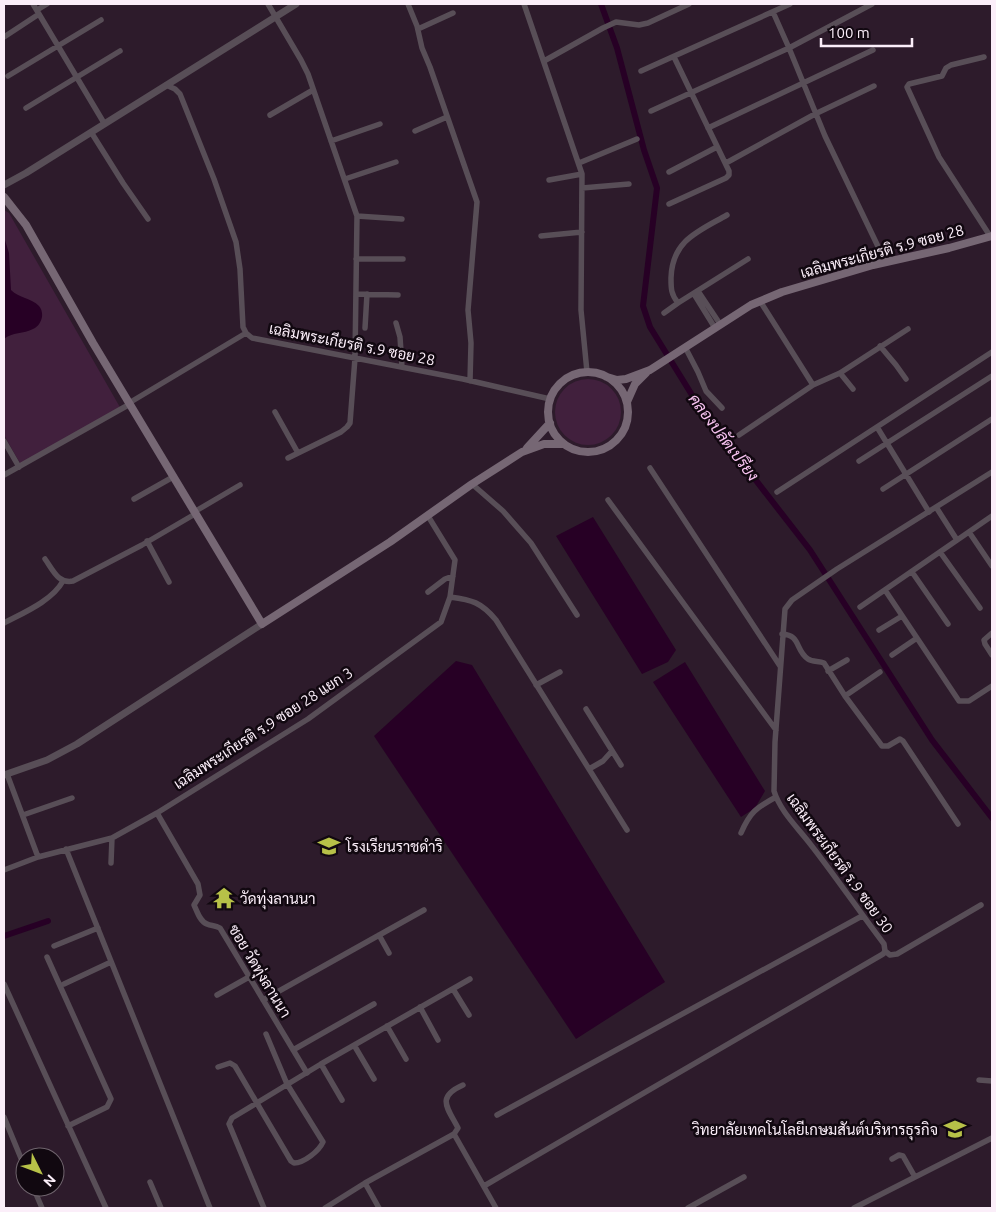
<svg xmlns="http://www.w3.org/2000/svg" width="996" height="1212" viewBox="0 0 996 1212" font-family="Ubuntu,Sarabun,sans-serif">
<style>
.green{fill:#41203d}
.water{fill:#270025}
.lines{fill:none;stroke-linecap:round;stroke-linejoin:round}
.canal{stroke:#270025;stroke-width:6}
.minor{stroke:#584e57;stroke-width:5.5}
.tertiary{stroke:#584e57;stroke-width:7}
.secondary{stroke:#766774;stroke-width:8}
.labels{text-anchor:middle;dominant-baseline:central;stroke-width:5;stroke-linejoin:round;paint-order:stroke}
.street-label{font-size:15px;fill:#fbeef9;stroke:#110810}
.poi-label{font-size:15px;fill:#fbeef9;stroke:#110810;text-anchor:start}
.water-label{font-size:16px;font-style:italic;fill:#f9c4f2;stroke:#110810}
</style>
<rect width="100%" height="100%" fill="#2d1b2b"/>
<path class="green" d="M 4,210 L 9,213 L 121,409 L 21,465 L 4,435 Z
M555 412a33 33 0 1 1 66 0a33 33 0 1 1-66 0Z"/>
<path class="water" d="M 4,237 L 9,253 L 11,290 C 19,298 31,298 39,306 C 45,313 42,325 33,329 C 24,334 12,332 4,339 Z
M 593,517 L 676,650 L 668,662 L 642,674 L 556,536 Z
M 456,661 L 472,665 L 665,982 L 576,1039 L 374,736 Z
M 685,662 L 765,791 L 755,808 L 741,817 L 653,682 Z"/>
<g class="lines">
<path class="canal" d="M 601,4 L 617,48 L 644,150 L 657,188 L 643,306 L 650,327 L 692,395 L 709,415 L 751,474 L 810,550 L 932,740 L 992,818
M 4,936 L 48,921"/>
<path class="minor" d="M 33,4 L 104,123
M 268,4 L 301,60 L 308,74 L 357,216 L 355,358 L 350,423 L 347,427 L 341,432 L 288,458
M 408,4 L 417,26 L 422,48 L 430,67 L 477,202 L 468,310 L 471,343 L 470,381
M 524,4 L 582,174 L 581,310 L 587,372
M 37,10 L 47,4
M 773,12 L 789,48 L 825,136 L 885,261
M 418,29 L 453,13
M 4,37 L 39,14
M 984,57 L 951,65 L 946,68 L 942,76 L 909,84 L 907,87 L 939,157 L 990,236
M 544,61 L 603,28 L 616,22 L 639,25 L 648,23 L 689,4
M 641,71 L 790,4
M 8,76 L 101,20
M 166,85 L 175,89 L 180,94 L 214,179 L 236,242 L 240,269 L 243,327 L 246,333 L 252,338 L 463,379 L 550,399
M 26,108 L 120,51
M 651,111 L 789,48 L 872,4
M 270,115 L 313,90
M 708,128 L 873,50
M 415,131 L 447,117
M 91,132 L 123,183 L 148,219
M 331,141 L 380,124
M 579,163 L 637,139
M 726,163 L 815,114 L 874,86
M 669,172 L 717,147
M 345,179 L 396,162
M 549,180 L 582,174
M 582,188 L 629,184
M 669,204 L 726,178 L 729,175 L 729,171 L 674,57
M 727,215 C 699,231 672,240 671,278 C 671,289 671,294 678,303 L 748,259
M 357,216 L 402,219
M 541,236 L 582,232
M 356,259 L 403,259
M 698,291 L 720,324
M 356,294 L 398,295
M 694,294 L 715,328
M 760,301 L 813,385
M 664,313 L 678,303
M 396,323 L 400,337 L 402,367
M 365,328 L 367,294
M 880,346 L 896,365 L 906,379
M 685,347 L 698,372 L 706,391 L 722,408
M 840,373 L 853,389
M 129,403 L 246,333
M 275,412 L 298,453
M 877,427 L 929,512
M 739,435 L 813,385 L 840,373 L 908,329
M 4,441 L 19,467
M 859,461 L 992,376
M 650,468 L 780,666
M 4,475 L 130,404
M 472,484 L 503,511 L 531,543 L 577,615
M 883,489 L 992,419
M 777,492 L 992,352
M 134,499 L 173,477
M 608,500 L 776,730
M 936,507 L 957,540
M 194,512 L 240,485
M 969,532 L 992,566
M 147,541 L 169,582
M 940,552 L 980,608
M 45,559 C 53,570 58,584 73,581 L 142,545 L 195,514
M 912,572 L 948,624
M 885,590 L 959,701 L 969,701 L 992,686
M 428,592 L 445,579 L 453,576
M 450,597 C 472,600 481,602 496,620 L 627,830
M 860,607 L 992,516
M 4,623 C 23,613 52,601 63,581
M 879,630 L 902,616
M 992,633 L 984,640 L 985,644 L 992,655
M 782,634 C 801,635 795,650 808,659 C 812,662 819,661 824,663 L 845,696 L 882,746 L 888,746 L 900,739 L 903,741 L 958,824
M 892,655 L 917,638
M 828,671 L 847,660
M 536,685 L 560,672
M 845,696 L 880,672
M 586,709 L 621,765
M 589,769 L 603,761 L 612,751
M 7,774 L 38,857
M 157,813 L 198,884 L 200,895 L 194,905 C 197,911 200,922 207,924 C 211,926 215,925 220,928 L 307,1073
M 23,815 L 72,798
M 741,833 C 750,812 756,808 776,797
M 66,849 L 210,1208
M 111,863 L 112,838
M 4,870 L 38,857 L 112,838 L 157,813 L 308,719 L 441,622 L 450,597 L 455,560 L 428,516
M 379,935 L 389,953
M 54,946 L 98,928
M 885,951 L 890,955 L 897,954 L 981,905
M 47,957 L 111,1099 L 107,1107 L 68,1126
M 4,984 L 106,1208
M 64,984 L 111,962
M 453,989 L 469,1015
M 217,995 L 249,977
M 263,1000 L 424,910
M 420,1007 L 438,1040
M 387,1026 L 406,1059
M 354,1045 L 374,1079
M 293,1050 L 374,1004
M 321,1064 L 342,1100
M 218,1067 L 230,1063 L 235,1066 L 291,1161 L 294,1163 C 304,1163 319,1151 323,1142 L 287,1084 L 266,1034
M 979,1080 L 992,1081
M 497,1115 L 862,916
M 4,1117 L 25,1168
M 454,1134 L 458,1128 C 447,1107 436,1097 463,1085
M 892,1159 L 899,1155 L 903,1156 L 915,1177
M 150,1182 L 161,1208
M 365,1183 L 379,1208
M 484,1186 L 883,954 L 885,951 L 884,944 C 859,911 836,877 811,845 C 798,828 780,811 774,791 L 775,742 L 785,609 L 792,600 L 837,569 L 992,472
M 33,1187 L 42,1208
M 264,1208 L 229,1124 L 232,1118 L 321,1064 L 470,979
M 325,1208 L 365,1183 L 454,1134 L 496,1208
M 688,1208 L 744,1177
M 854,1208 L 992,1138"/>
<path class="tertiary" d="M 4,185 L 26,173 L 296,4
M 4,775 L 47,760 L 77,744 L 262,624"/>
<path class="secondary" d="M 4,197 L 26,225 L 93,343 L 262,624 L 390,542 L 472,484 L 522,452 L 544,444 L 563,444
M548 412a40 40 0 1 1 80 0a40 40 0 1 1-80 0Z
M 607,377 L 617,380 L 626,379 L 650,370 L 751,305 L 782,292 L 873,265 L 949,248 L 992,236
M 627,402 L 635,384 L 646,373
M 527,448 L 550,423"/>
</g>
<defs>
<g id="school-bare" transform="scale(1.725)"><path d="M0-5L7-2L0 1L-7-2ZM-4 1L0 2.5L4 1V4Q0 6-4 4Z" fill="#b7c148" stroke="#110810" stroke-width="2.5" paint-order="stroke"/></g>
<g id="temple-bare" transform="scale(1.725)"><path d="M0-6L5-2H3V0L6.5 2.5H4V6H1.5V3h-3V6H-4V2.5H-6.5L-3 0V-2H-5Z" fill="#b7c148" stroke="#110810" stroke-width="2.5" paint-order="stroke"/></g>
<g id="university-bare" transform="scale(1.725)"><path d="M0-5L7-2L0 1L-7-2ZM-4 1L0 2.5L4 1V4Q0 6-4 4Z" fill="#b7c148" stroke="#110810" stroke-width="2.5" paint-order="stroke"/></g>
</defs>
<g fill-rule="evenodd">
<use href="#school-bare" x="329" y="846"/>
<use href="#temple-bare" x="224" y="898"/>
<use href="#university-bare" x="955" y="1129"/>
</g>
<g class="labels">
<g class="street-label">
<text transform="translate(882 251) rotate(-15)">เฉลิมพระเกียรติ ร.9 ซอย 28</text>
<text transform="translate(352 344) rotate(11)">เฉลิมพระเกียรติ ร.9 ซอย 28</text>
<text transform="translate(263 728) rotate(-33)">เฉลิมพระเกียรติ ร.9 ซอย 28 แยก 3</text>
<text transform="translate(840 863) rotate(54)">เฉลิมพระเกียรติ ร.9 ซอย 30</text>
<text transform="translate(260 971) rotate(59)">ซอย วัดทุ่งลานนา</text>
</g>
<g class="poi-label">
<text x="346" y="846">โรงเรียนราชดำริ</text>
<text x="240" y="898">วัดทุ่งลานนา</text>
<text x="938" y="1129" text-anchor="end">วิทยาลัยเทคโนโลยีเกษมสันต์บริหารธุรกิจ</text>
</g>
<g class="water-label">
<text transform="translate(724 437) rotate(53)">คลองปลัดเปรียง</text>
</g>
</g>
<rect width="996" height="1212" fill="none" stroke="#fbeef9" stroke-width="10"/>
<g transform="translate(40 1172) rotate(132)"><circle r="24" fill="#110810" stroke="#6f646d"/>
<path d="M0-4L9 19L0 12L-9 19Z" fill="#b7c148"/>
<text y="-8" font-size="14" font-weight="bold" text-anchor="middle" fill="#fbeef9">N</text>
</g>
<path d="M821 38v8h91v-8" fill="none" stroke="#fbeef9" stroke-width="2.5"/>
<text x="828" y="38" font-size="15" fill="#fbeef9" stroke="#110810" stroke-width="4" paint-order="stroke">100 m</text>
</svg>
